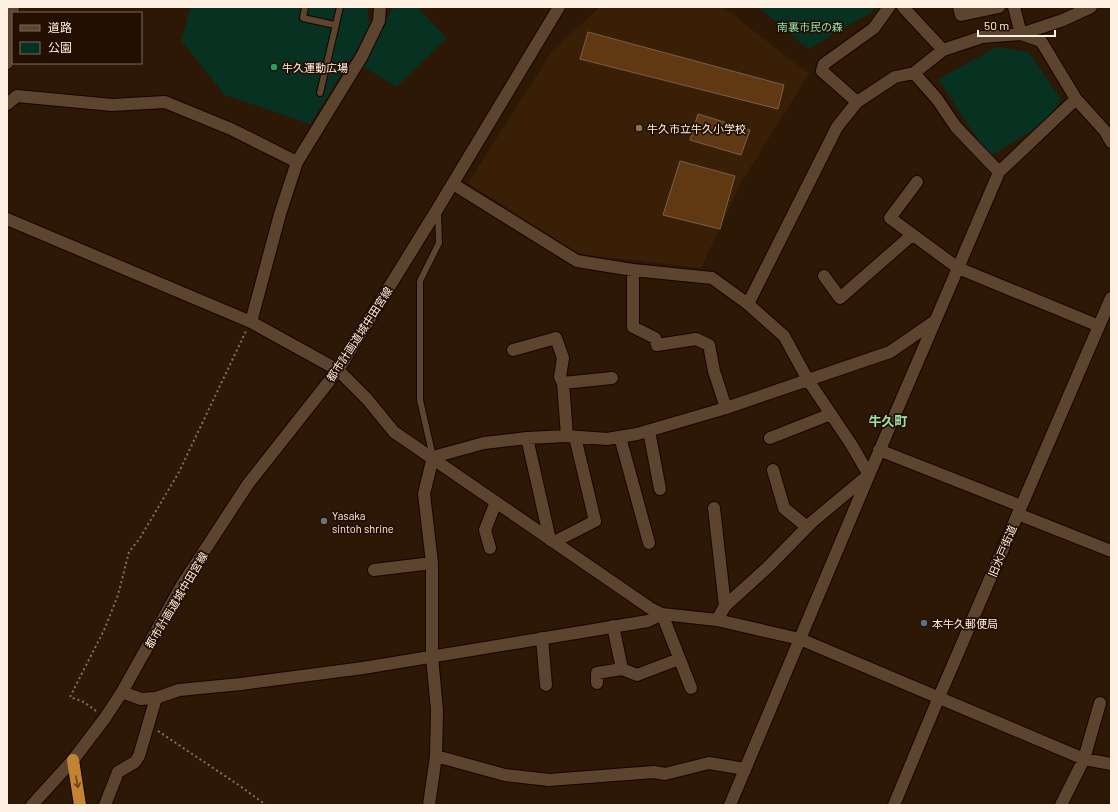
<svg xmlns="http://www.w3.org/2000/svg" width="1118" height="812" viewBox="0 0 1118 812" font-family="Barlow,'Noto Sans JP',sans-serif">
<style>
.built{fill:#391f05}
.green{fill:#073221}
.building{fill:#603913;stroke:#79604b}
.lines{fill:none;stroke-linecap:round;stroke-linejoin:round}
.service-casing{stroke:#140300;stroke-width:8}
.minor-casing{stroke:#140300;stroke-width:14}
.tertiary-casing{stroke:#140300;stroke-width:14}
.trunk-casing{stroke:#140300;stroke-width:14}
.path{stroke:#837161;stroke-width:2;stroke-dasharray:2 3;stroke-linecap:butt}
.service{stroke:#5c442f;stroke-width:6}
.minor{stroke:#5c442f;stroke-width:12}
.tertiary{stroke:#5c442f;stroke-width:12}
.trunk{stroke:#c28433;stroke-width:12}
.oneway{stroke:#6b4417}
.leisure-dot{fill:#2e9e5b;stroke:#230f00;stroke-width:1.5}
.education-dot{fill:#8d6e63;stroke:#230f00;stroke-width:1.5}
.worship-dot{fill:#6b7280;stroke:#230f00;stroke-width:1.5}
.service-dot{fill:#5c6f8a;stroke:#230f00;stroke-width:1.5}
.labels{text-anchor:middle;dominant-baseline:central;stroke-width:3.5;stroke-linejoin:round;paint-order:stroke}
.park-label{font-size:11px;fill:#87dfb3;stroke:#230f00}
.poi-label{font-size:11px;fill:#fff0e4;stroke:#230f00;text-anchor:start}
.street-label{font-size:11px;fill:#fff0e4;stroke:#230f00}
.quarter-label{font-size:13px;font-weight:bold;fill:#9ce2af;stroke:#230f00}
</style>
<rect width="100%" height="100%" fill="#2d1805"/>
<path class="built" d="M 600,7 L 723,7 L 809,74 L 742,181 L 701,268 L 579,254 L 468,183 L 552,51 Z"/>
<path class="green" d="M 191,7 L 367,7 L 370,29 L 310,124 L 225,95 L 181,40 Z
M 395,7 L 417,7 L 447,38 L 396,87 L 361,65 L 391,11 Z
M 758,7 L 873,7 L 872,12 L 808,49 Z
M 997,47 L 1029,52 L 1061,99 L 1047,121 L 989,157 L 938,79 Z"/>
<path class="building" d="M 588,32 L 784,85 L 778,109 L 580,59 Z
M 698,114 L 750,130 L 741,155 L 690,140 Z
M 680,161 L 735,176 L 720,229 L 663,215 Z"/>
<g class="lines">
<g class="service-casing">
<path id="service" d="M 305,7 L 303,18 L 335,25
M 320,93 L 340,7
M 433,457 L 420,400 L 420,281 L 439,243 L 438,212"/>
</g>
<g class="minor-casing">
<path id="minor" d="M 903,7 L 943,50
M 959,7 L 961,15 L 999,7
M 1014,7 L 1021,34
M 1021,34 L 1041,41 L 1076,99 L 1105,131 L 1111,142
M 7,63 L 13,7
M 914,73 L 937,99 L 956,127 L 999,172
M 857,102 L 822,71 L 824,64 L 874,28 L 889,7
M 7,104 L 17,96 L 112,105 L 165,102 L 231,129 L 297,162
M 917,182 L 890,218 L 958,268 L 999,172 L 1076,99
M 453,184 L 577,261 L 633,270 L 712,278 L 748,304 L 784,336 L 808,380 L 851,444 L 869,475
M 7,219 L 251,322 L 338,370
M 633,270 L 633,327 L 655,338 L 657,345 L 696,339 L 709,345 L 714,371 L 726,408
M 824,276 L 840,298 L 912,235
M 748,304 L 837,127 L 857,102 L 895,77 L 914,73 L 943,50 L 982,37 L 1021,34 L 1063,20 L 1091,7
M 251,322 L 280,214 L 297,162 L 362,56 L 379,21 L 380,7
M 513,350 L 556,338 L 563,358 L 560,377 L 563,383 L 567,436
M 563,383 L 612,378
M 649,431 L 660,489
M 620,437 L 649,543
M 527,438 L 550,540
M 770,438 L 831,414
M 879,450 L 1021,506
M 773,470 L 784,508 L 807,527
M 714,508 L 725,606
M 1018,514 L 1111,551
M 554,542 L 595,521 L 575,437
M 490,548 L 485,530 L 496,502
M 374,570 L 432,563
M 662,614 L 691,688
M 717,620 L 725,606 L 769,566 L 812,522 L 866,477
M 613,626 L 622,669
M 542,638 L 546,685
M 800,639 L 1084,759 L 1111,764
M 597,683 L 597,673 L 622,669 L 637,675 L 679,659
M 436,756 L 505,775 L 549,780 L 654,772 L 665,774 L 709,763 L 745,769
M 105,805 L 118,772 L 135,762 L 139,756 L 156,698
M 429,805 L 436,756 L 437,710 L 432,657 L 432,563 L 424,494 L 433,457 L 484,443 L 527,438 L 567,436 L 607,439 L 637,434 L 726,408 L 890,352 L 935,321
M 730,805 L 869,475 L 958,268 L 1099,326
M 1061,805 L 1084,759 L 1100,703"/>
</g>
<g class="tertiary-casing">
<path id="tertiary" d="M 338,370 L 367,399 L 394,432 L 650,608 L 662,614 L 717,620 L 800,639
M 122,692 L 141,699 L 156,698 L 179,690 L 241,684 L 363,668 L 648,621 L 662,614
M 32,805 L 73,760 L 105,718 L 122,692 L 182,585 L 248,484 L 338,370 L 438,208 L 559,7
M 894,805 L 939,697 L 1111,298"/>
</g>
<g class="trunk-casing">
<path id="trunk" d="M 73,760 L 80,805"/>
</g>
<path class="path" d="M 96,711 L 84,702 L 70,697 L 105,628 L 118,595 L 129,552 L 140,538 L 179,472 L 246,331
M 158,731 L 240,786 L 266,805"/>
<use href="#service" class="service"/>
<use href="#minor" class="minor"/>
<use href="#tertiary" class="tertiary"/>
<use href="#trunk" class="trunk"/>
</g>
<defs><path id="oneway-shaft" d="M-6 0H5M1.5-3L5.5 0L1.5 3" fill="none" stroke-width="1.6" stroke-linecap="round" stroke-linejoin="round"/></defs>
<use class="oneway" href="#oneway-shaft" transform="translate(77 782) rotate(80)"/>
<circle class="leisure-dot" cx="274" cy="67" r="4"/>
<circle class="education-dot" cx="639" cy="128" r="4"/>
<circle class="worship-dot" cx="324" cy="521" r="4"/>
<circle class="service-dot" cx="924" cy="623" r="4"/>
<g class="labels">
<g class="park-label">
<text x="810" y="26">南裏市民の森</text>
</g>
<g class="poi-label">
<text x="282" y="67">牛久運動広場</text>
<text x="647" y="128">牛久市立牛久小学校</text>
<text x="332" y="515">Yasaka<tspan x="332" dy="13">sintoh shrine</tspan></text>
<text x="932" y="623">本牛久郵便局</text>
</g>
<g class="street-label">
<text transform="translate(359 334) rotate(-57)">都市計画道城中田宮線</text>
<text transform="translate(1002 551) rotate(-67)">旧水戸街道</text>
<text transform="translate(176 600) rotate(-59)">都市計画道城中田宮線</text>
</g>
<g class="quarter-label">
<text x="888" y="421">牛久町</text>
</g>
</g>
<rect width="1118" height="812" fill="none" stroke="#fff0e4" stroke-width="16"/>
<rect x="12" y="12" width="130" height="52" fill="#230f00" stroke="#7b695b"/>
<rect x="20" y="25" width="20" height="6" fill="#5c442f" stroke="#7b695b"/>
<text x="48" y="32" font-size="12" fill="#fff0e4">道路</text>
<rect x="20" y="42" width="20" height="12" fill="#073221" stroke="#7b695b"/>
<text x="48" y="52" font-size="12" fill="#fff0e4">公園</text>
<path d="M978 30v6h77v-6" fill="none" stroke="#fff0e4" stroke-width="2"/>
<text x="984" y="30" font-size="12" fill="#fff0e4" stroke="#230f00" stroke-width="3" paint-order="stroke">50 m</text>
</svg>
